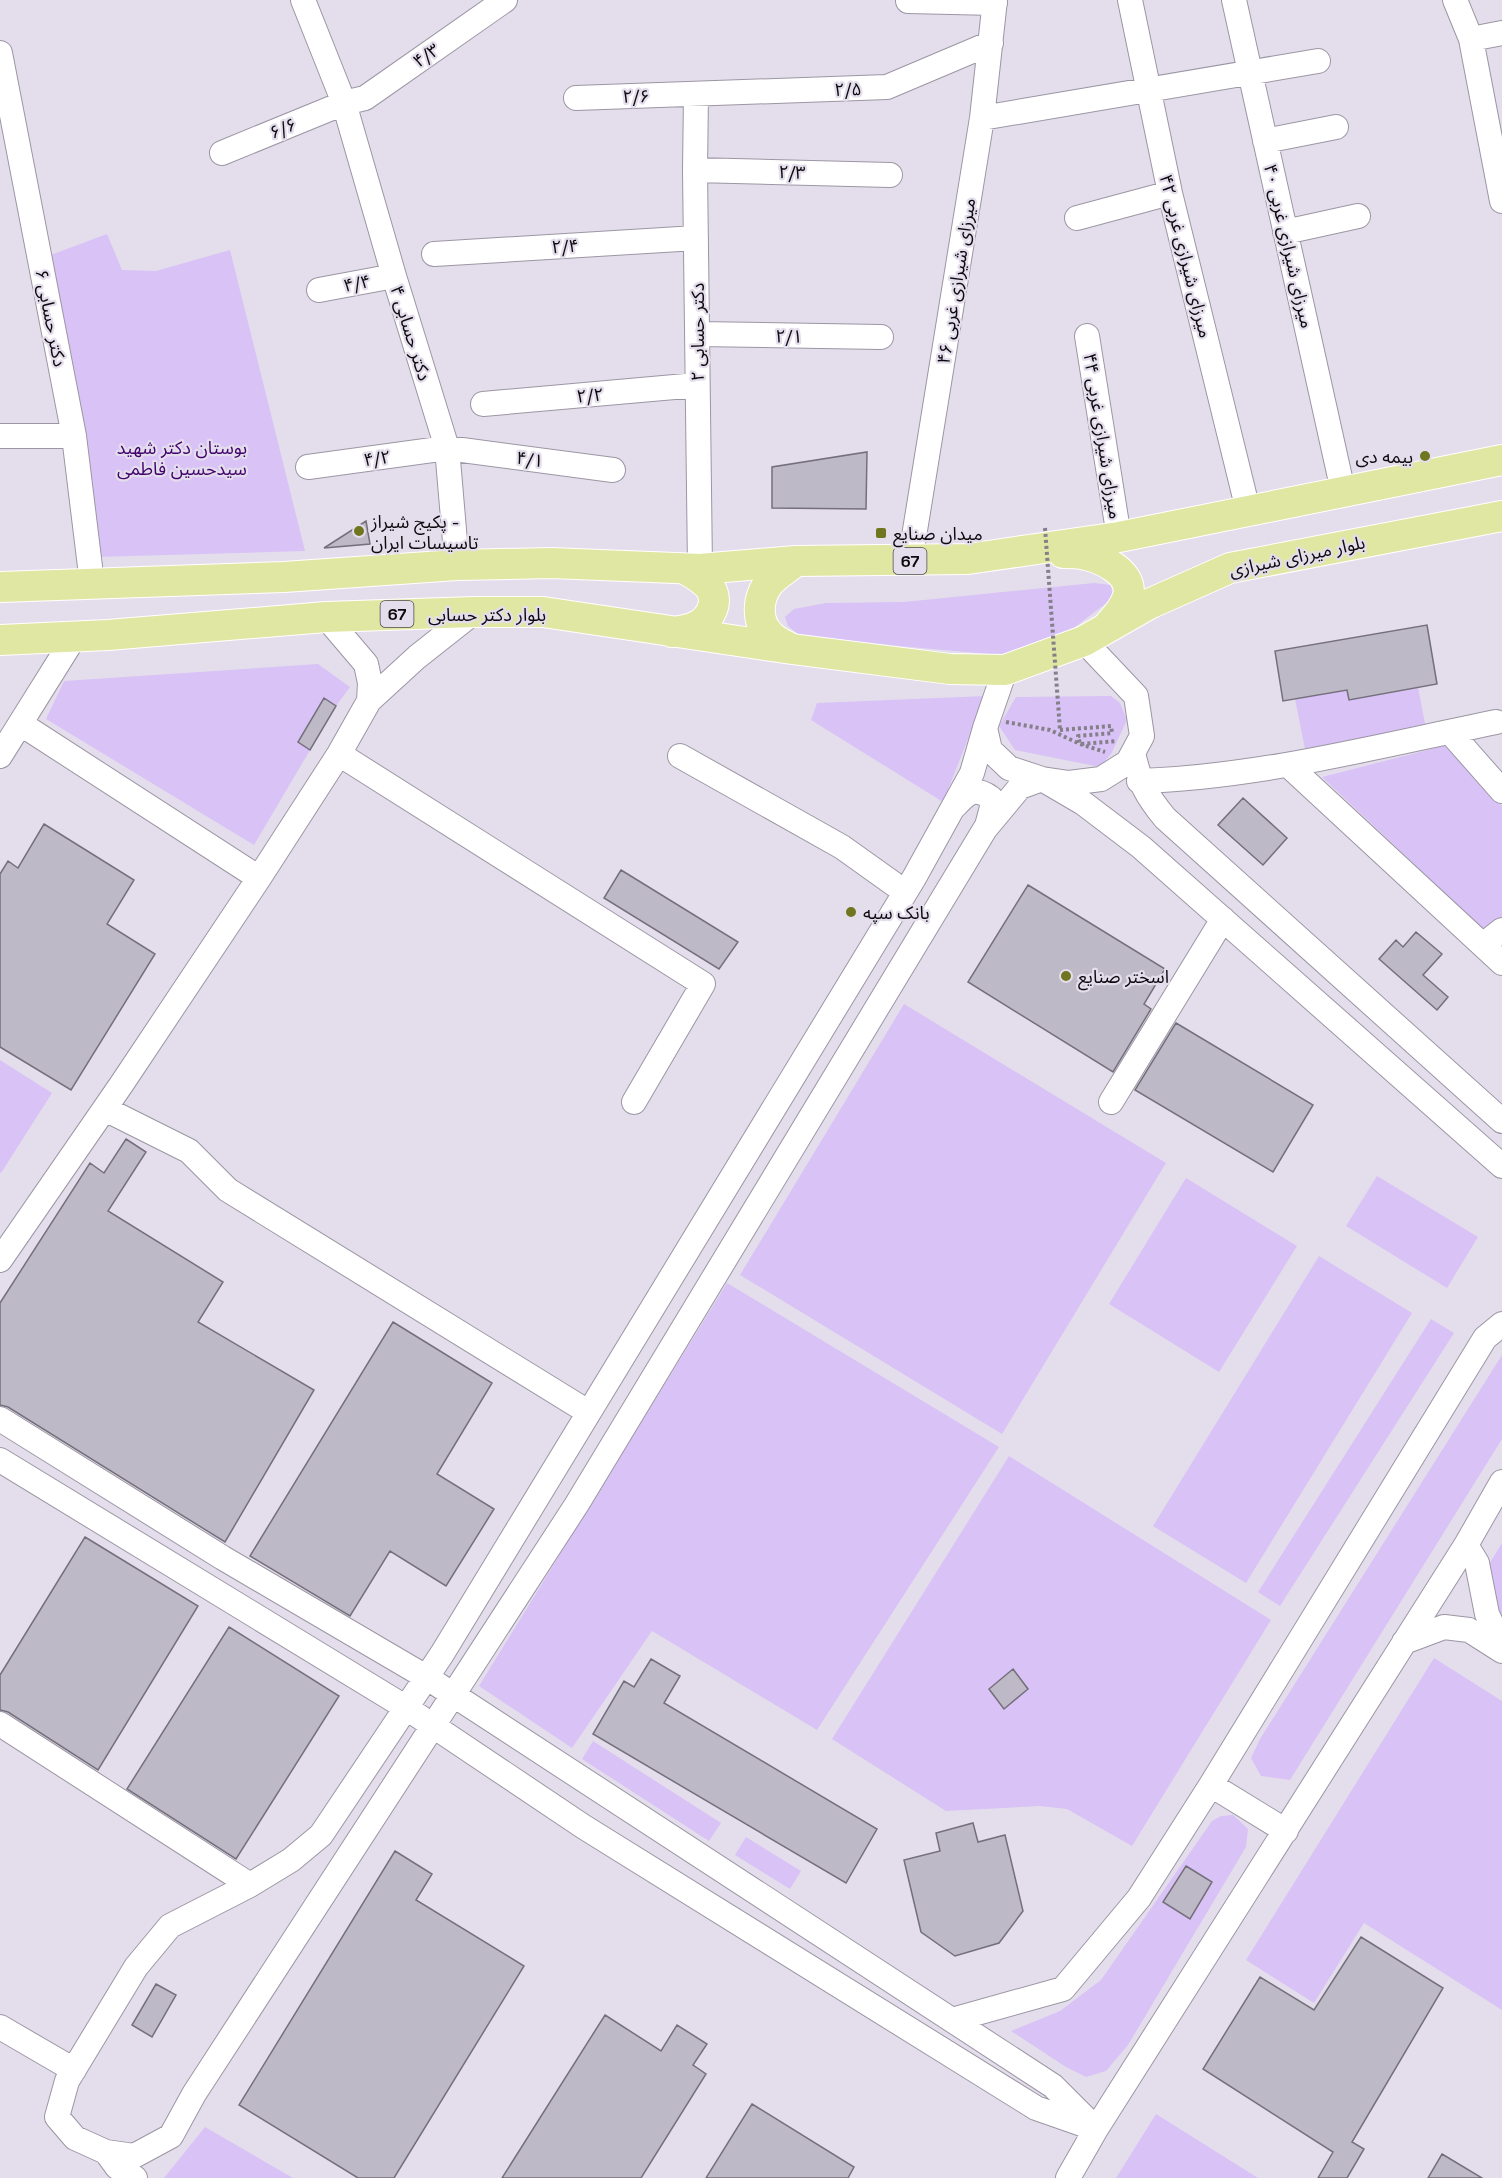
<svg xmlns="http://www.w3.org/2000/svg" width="1502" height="2178" viewBox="0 0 1502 2178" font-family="'Space Grotesk','Noto Sans Arabic',sans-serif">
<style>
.green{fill:#d8c2f6}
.building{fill:#beb9c7;stroke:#746f7b;stroke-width:1.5}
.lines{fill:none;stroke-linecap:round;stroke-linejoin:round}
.minor-casing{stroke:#9c96a4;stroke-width:26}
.major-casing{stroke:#fff;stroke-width:32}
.path{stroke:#847f89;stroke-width:4;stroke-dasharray:3 3;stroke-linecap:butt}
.minor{stroke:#fff;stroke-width:24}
.major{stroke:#e0e7a3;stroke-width:30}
.path-bridge{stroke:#847f89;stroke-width:4;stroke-dasharray:3 3;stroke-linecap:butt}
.poi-dot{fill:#6f761f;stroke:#e4deec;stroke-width:2}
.labels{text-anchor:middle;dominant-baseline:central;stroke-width:4.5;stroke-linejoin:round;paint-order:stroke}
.shield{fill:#e4deec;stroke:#4d4a51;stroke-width:1.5}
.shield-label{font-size:16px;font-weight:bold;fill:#0c0a0f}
.street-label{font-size:18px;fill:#0c0a0f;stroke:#e4deec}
.park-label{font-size:18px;fill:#41036c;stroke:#e4deec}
.poi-label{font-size:18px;fill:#0c0a0f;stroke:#e4deec;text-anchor:start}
</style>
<rect width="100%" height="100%" fill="#e4deec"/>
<path class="green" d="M 107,234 L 122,270 L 156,271 L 230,250 L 305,551 L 96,557 L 48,256 Z
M 1094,583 L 1111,585 L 1113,598 L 1067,633 L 1011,656 L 899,646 L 799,635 L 788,626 L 785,617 L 794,609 L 826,603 L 904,602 Z
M 318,664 L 350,687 L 336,706 L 254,845 L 46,719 L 64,681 Z
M 1418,687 L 1426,729 L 1306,754 L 1295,699 L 1347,690 L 1349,699 Z
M 985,696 L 943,802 L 811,720 L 817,703 Z
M 1111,696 L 1120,703 L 1127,720 L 1111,754 L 1100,767 L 1015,750 L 999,726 L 1016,697 Z
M 1447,745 L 1502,806 L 1502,918 L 1485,931 L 1322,777 Z
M 904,1004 L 1166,1163 L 1002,1434 L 740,1275 Z
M 0,1060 L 52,1093 L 1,1173 L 0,1172 Z
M 1377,1176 L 1478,1237 L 1447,1288 L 1346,1226 Z
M 1186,1178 L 1297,1246 L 1219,1372 L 1109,1304 Z
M 1319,1256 L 1412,1313 L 1246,1583 L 1153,1526 Z
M 727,1283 L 999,1447 L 817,1730 L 652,1631 L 572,1748 L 479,1686 Z
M 1431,1319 L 1454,1333 L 1280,1606 L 1258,1592 Z
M 1502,1355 L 1502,1439 L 1290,1780 L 1261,1776 L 1251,1758 L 1260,1739 Z
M 1009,1456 L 1271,1620 L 1132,1846 L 1067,1809 L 1039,1806 L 946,1811 L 832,1739 Z
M 1502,1543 L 1502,1619 L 1486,1569 Z
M 1434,1658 L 1502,1701 L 1502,2010 L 1364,1923 L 1314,2003 L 1246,1960 Z
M 593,1741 L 721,1823 L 709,1841 L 582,1759 Z
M 1233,1815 L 1248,1829 L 1246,1847 L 1128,2045 L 1106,2071 L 1086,2077 L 1066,2067 L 1011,2031 L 1060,2011 L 1101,1980 L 1212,1821 L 1221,1816 Z
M 746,1837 L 801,1871 L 790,1889 L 735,1855 Z
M 1156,2114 L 1258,2178 L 1116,2178 Z
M 205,2127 L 293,2178 L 164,2178 Z"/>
<path class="building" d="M 867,452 L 866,509 L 772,508 L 772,467 Z
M 366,521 L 370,544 L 324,548 Z
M 1427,625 L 1437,684 L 1349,700 L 1347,690 L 1283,701 L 1275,651 Z
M 324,698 L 336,706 L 310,750 L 298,742 Z
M 1243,798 L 1287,838 L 1263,865 L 1218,825 Z
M 44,824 L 134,880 L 107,924 L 155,954 L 71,1090 L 0,1047 L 0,874 L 8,861 L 18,868 Z
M 621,870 L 738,942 L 719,969 L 604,898 Z
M 1028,885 L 1165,969 L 1144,1004 L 1151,1009 L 1113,1072 L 968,982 Z
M 1416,932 L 1442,954 L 1423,975 L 1448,997 L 1437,1010 L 1379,959 L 1396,940 L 1403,947 Z
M 1176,1023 L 1313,1105 L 1273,1172 L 1135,1090 Z
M 126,1139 L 146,1152 L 108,1211 L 223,1282 L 198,1322 L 314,1390 L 225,1542 L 8,1407 L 0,1405 L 0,1303 L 90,1163 L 104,1173 Z
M 393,1322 L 492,1383 L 437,1474 L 494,1509 L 446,1586 L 390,1551 L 350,1616 L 250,1556 Z
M 85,1537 L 198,1606 L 98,1770 L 8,1712 L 0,1710 L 0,1675 Z
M 229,1627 L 339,1696 L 236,1859 L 127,1789 Z
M 651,1659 L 680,1676 L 664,1703 L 877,1829 L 846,1883 L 593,1734 L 624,1681 L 634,1687 Z
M 1013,1669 L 1028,1689 L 1004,1709 L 989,1689 Z
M 973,1823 L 978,1842 L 1005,1835 L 1023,1911 L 999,1943 L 955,1956 L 921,1932 L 904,1860 L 940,1851 L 936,1833 Z
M 395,1851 L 432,1874 L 416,1900 L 524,1966 L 394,2178 L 358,2178 L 239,2105 Z
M 1186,1866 L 1212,1882 L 1190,1919 L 1163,1902 Z
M 1361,1937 L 1443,1988 L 1352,2142 L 1364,2149 L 1347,2178 L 1318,2178 L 1333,2152 L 1203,2069 L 1260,1977 L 1314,2010 Z
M 156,1984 L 176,1995 L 152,2037 L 132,2025 Z
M 605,2015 L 661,2051 L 677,2025 L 707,2044 L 693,2065 L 706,2074 L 641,2178 L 502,2178 Z
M 752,2104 L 854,2167 L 848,2178 L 706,2178 Z
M 1442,2154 L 1482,2178 L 1428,2178 Z"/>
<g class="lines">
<g class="minor-casing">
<path id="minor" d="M 303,0 L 344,103 L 394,276 L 447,448 L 457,565
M 1130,0 L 1170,193 L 1248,510
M 1234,0 L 1343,491
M 1455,0 L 1471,39 L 1502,201
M 908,1 L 995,3
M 1471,39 L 1502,33
M 0,53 L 74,436 L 92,583
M 696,95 L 695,170 L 700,569
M 576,98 L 887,87 L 991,43
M 982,118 L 1318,61
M 1265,141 L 1336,127
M 222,153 L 344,103 L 365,98 L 505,0
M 695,170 L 890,175
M 1077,218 L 1170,193
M 1285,232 L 1358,216
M 434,254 L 696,238
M 319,290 L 394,276
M 697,334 L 881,337
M 1087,336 L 1119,537
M 483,404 L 697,385
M 0,436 L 74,436
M 308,467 L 447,448 L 613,470
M 910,561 L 982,118 L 995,0
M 326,617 L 366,664 L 370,683 L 369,701
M 1005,670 L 985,728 L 972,773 L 914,878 L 442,1654 L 321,1835 L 291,1860 L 250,1885 L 170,1926 L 136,1967 L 67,2081 L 57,2117 L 75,2138 L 106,2152 L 134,2156 L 171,2136 L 194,2094 L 577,1504 L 985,829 L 1020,787 L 1042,779
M 21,724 L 259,878
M 985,728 L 990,750 L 1009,768 L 1042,779 L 1069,783 L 1101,779 L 1128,762 L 1142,736 L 1136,696 L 1084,641
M 1450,732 L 1502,791
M 1133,753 C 1140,783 1146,795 1165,818 L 1502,1121
M 339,754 L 703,984 L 634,1102
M 0,756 L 75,636
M 680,756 L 842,847 L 905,892
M 1288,765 L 1502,963
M 1042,779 L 1083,803 L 1141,847 L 1502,1166
M 1139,781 C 1260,777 1378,746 1496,722
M 955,806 C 967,793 974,786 991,798 L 992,807 L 987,826
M 1483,945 L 1502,930
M 1111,1102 L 1223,919
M 105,1109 L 189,1151 L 228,1190 L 588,1412
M 0,1260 L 121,1085 L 259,878 L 339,754 L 369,701 L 417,657 L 474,612
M 0,1419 L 223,1558 L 426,1677 L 1053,2086 L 1096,2129 L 1036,2108 L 584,1827 L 405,1707 L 0,1460
M 1466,1545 L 1477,1563 L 1487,1614 L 1502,1646
M 1404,1642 L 1444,1627 L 1469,1630 L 1502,1651
M 0,1724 L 250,1885
M 1211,1785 L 1286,1831
M 952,2020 L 1063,1989 L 1139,1898 L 1211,1785 L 1485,1338 L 1502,1324
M 0,2027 L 74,2070
M 106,2152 L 117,2167 L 135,2178
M 1068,2178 L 1096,2129 L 1466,1545 L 1502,1482"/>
</g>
<g class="major-casing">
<path id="major" d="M 1063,553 C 1071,553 1079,553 1086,555 C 1104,559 1134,574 1128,596 C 1125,608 1116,617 1108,626
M 0,587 L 284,577 L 457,565 L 551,563 L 700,569 L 796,561 L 968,559 L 1119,537 L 1502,460
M 672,632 C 690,630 707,626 713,607 C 715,600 714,595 711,589 C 705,580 694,574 685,569
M 0,640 L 108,635 L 326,617 L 474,612 L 543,612 L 792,649 L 950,669 L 1005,670 L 1084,641 L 1149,604 L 1230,568 L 1502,516
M 792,649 C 785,645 777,642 772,637 C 755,623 757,597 770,582 C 777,574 788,568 796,561"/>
</g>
<path class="path" d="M 1006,722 L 1050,730 L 1080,744 L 1105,752
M 1060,730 L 1111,726 L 1112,733 L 1078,736 L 1080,744 L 1117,741"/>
<use href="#minor" class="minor"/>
<use href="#major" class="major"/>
<path class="path-bridge" d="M 1045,528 L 1060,730"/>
</g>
<g class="poi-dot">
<circle cx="1425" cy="456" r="6"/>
<circle cx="359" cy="531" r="6"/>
<rect x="875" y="527" width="12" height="12" rx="3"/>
<circle cx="851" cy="912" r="6"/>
<circle cx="1066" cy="976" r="6"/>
</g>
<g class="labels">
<g class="shield">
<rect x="893.5" y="548" width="33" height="26" rx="4.5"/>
<rect x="380.5" y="601" width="33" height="26" rx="4.5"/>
</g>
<g class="shield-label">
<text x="910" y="561">67</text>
<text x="397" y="614">67</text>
</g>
<g class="street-label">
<text transform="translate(426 55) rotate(-35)">۴/۳</text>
<text transform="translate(848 89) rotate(-2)">۲/۵</text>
<text transform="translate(636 96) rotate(-1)">۲/۶</text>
<text transform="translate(283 128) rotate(-22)">۶/۶</text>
<text transform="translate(792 172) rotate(2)">۲/۳</text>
<text transform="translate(565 246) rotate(-3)">۲/۴</text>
<text transform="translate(1289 246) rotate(77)">میرزای شیرازی غربی ۴۰</text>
<text transform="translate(1186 256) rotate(76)">میرزای شیرازی غربی ۴۲</text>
<text transform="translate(956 281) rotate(-81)">میرزای شیرازی غربی ۴۶</text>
<text transform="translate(357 283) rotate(-11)">۴/۴</text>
<text transform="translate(51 318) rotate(79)">۶ دکتر حسابی</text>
<text transform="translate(697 332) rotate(-90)">دکتر حسابی ۲</text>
<text transform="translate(411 333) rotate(73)">دکتر حسابی ۴</text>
<text transform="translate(789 336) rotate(1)">۲/۱</text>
<text transform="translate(590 395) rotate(-5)">۲/۲</text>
<text transform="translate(1103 436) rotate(81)">میرزای شیرازی غربی ۴۴</text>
<text transform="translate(377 458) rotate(-8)">۴/۲</text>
<text transform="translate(530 459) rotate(8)">۴/۱</text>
<text transform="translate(1297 556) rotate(-12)">بلوار میرزای شیرازی</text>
<text x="487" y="614">بلوار دکتر حسابی</text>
</g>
<g class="park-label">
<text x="182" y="447">بوستان دکتر شهید<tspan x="182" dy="21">سیدحسین فاطمی</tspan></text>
</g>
<g class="poi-label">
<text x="1413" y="456" text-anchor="end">بیمه دی</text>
<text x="371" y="521">پکیج شیراز -<tspan x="371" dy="21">تاسیسات ایران</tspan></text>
<text x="893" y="533">میدان صنایع</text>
<text x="863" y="912">بانک سپه</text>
<text x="1078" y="976">اسختر صنایع</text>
</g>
</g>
</svg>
